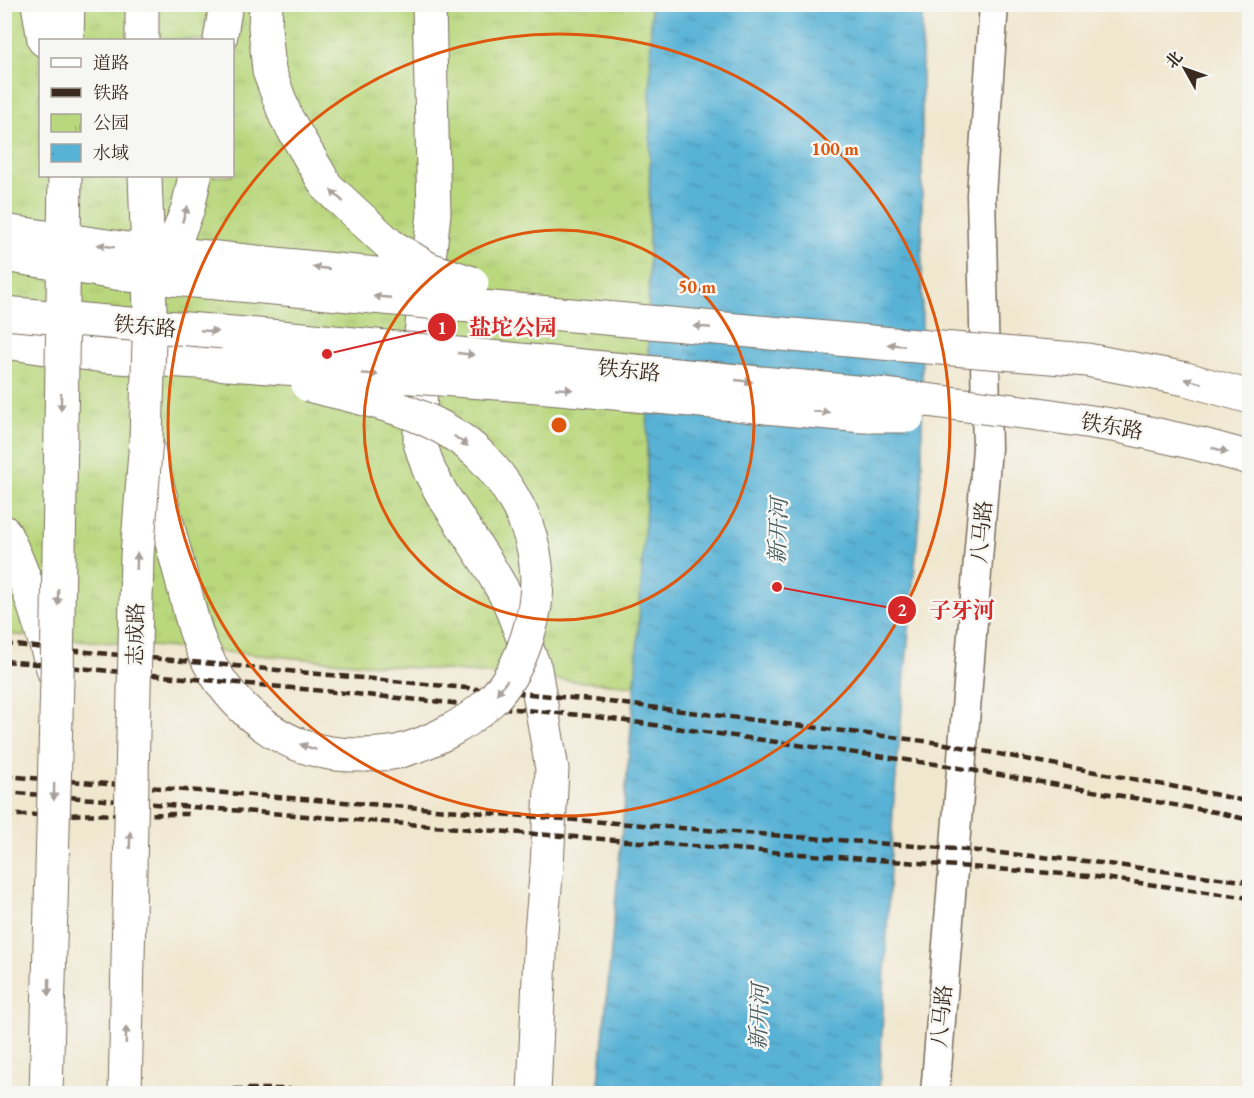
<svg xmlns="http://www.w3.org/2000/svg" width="1254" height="1098" viewBox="0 0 1254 1098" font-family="'EB Garamond','Noto Serif SC',serif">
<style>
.park{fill:url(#park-tufts);stroke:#7a804e;stroke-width:1.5;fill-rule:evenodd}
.water{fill:url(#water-ripples);stroke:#4a6e7a;stroke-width:1.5}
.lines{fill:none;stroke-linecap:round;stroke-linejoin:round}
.street-casing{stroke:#7a6c5c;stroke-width:31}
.secondary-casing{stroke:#7a6c5c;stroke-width:35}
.highway-casing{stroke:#7a6c5c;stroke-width:35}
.street{stroke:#fff;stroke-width:28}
.secondary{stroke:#fff;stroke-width:33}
.highway{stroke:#fff;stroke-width:33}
.rail{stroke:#3b2a1e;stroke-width:4.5;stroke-dasharray:9 4.5;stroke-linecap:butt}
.highway-bridge-casing{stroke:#7a6c5c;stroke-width:35;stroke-linecap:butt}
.highway-bridge{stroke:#fff;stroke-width:33}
.oneway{fill:#a79f9a}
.ring{fill:none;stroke:#df570d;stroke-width:3}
.labels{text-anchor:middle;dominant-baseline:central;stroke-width:5;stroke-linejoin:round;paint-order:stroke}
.street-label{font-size:21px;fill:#3b2a1e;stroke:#f6f6f2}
.water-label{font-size:22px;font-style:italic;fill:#455a5e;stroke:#f6f6f2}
.centre{fill:#df570d;stroke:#f6f6f2;stroke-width:3}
.ring-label{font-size:18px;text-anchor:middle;font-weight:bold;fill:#df570d;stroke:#f6f6f2;stroke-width:5;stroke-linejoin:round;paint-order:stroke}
.leader{fill:none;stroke:#d62828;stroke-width:2}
.callout-dot{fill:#d62828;stroke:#f6f6f2;stroke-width:2}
.mark-label{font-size:18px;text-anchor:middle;font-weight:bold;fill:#fff}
.callout-label{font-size:22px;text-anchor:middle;font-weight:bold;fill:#d62828;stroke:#f6f6f2;stroke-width:5;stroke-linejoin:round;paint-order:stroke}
</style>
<defs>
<pattern id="park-tufts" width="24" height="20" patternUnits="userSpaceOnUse" patternTransform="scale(1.5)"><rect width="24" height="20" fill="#b9d77d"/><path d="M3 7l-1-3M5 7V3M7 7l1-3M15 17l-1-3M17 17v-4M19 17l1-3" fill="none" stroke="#a0b96c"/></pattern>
<pattern id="water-ripples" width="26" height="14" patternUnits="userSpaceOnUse" patternTransform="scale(1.5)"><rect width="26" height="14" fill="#58b2d6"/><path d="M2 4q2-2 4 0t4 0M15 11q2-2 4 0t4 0" fill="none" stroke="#4a91ad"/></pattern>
</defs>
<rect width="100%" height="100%" fill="#f6f6f2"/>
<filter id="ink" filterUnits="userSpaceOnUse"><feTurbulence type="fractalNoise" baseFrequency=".0167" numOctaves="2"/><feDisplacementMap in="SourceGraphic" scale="12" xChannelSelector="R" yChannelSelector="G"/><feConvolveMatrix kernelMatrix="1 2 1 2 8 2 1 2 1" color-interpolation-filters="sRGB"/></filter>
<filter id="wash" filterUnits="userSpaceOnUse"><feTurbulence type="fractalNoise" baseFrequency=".008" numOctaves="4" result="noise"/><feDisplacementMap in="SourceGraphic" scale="24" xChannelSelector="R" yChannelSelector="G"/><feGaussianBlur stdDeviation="1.35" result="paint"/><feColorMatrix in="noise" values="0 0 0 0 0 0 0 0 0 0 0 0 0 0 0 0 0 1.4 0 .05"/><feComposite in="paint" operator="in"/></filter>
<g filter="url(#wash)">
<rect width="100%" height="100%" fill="#f0e7cf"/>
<path class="park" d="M 4,5 L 651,5 L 647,488 L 635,686 L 5,634 ZM 40,40 L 232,40 L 232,176 L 40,176 Z"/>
<path class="water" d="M 651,5 L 922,5 L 922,486 L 893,810 L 879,1093 L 598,1094 L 635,686 L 647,488 Z"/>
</g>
<g filter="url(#ink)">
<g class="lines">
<g class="street-casing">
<path id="street" d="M 935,1094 L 987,448 L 981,195 L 994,4"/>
</g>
<g class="secondary-casing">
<path id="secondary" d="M 429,4 L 434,213 L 421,334 L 420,443 L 429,470 L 442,494 L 487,563 L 508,599 L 535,669 L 552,769 L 547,866 L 541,931 L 534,1094"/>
</g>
<g class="highway-casing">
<path id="highway" d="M 38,4 L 44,40
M 142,4 L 142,40
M 67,40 L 68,4
M 220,40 L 226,4
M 4,342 L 103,356 L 228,364
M 1039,414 L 1118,426 L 1199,444 L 1250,458
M 148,448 C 159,491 169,533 181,576 C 188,602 193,630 205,654 C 226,700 270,740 320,751 C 335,755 350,755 365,755
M 4,532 C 27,577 40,625 54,672"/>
</g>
<use href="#street" class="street"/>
<use href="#secondary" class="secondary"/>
<use href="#highway" class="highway"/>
<path class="rail" d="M 4,644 L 593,700 L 940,743 L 1213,794 L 1250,802
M 4,661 L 590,716 L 942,765 L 1215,812 L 1250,820
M 4,776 L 967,850 L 1085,861 L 1250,882
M 4,792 L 496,831 L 1089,876 L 1250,898
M 4,815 L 191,814
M 139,1094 L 218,1089 L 300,1089 L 364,1094"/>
<g class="highway-bridge-casing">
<path id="highway-bridge" d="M 266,4 L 265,27 L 269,71 L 286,117 L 327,187 L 390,245 L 429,269 L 472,283
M 4,231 L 128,249 L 416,278
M 4,255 L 128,275 L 904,345 L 1087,360 L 1186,379 L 1250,397
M 163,273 L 188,208 L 195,176
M 4,313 L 303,339 L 886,395 L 1039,414
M 228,364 L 537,386 L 863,416 L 908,416
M 308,385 C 368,400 436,411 482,457 C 510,485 532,525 536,565 C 541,608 523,668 492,700 C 466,725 431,743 397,752 C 387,754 376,754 365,755
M 46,1094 L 57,679 L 65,176
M 125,1094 L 137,556 L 146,439 L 150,308 L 145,176"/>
</g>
<use href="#highway-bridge" class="highway-bridge"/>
</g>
<defs><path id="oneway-solid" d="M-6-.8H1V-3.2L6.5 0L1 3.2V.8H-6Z" transform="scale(1.5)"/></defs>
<g class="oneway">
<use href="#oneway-solid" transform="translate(337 196) rotate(-137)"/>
<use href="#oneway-solid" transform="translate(185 214) rotate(-71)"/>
<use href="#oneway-solid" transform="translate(106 246) rotate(-171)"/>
<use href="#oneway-solid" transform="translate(321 268) rotate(-174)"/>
<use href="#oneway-solid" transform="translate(382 297) rotate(-175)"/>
<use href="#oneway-solid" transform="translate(702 327) rotate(-175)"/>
<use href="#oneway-solid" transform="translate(209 331) rotate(5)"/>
<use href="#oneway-solid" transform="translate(896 345) rotate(-175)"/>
<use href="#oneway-solid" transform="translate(466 354) rotate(6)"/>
<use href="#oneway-solid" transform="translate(370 374) rotate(4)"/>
<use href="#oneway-solid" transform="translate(744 381) rotate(6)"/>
<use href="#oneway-solid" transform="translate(1193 381) rotate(-165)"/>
<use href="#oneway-solid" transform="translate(564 389) rotate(5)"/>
<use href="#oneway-solid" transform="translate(61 402) rotate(91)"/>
<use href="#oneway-solid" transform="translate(821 412) rotate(5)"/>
<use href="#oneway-solid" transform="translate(461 441) rotate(36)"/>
<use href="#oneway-solid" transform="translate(1220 450) rotate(16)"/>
<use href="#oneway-solid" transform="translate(137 561) rotate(-88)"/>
<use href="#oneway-solid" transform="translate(58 597) rotate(91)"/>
<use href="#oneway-solid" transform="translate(502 687) rotate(128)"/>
<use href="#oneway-solid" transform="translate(308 747) rotate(-161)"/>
<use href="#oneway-solid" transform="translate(54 792) rotate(91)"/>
<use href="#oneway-solid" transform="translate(130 840) rotate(-89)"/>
<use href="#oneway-solid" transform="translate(49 987) rotate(91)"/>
<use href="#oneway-solid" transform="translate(126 1035) rotate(-89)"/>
</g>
</g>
<g class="ring">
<circle cx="559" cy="425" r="195"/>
<circle cx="559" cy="425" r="391"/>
</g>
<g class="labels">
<g class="street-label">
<text transform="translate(145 326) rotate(5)">铁东路</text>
<text transform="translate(629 370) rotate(6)">铁东路</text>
<text transform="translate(1112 426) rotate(10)">铁东路</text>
<text transform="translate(981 532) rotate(-85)">八马路</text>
<text transform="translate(135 634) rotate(-89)">志成路</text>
<text transform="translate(941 1016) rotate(-85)">八马路</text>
</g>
<g class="water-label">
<text transform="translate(778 531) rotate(-88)">新开河</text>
<text transform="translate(759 1017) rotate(-88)">新开河</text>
</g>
</g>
<circle cx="559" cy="425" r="9" class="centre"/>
<g class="ring-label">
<text x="835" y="155">100 m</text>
<text x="697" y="293">50 m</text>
</g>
<path class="leader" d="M327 354L442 327M777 587L902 610"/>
<g class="callout-dot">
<circle cx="327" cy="354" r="6"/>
<circle cx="777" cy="587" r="6"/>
<circle cx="442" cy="327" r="15"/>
<circle cx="902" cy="610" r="15"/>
</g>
<g class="mark-label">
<text x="442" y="334">1</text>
<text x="902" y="616">2</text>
</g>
<g class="callout-label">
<text x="513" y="335">盐坨公园</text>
<text x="962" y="618">子牙河</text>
</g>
<rect width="1254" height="1098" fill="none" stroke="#f6f6f2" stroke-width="24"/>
<rect x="39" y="39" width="195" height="138" fill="#f6f6f2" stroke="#aba49d" stroke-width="1.5"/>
<rect x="51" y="58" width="30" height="9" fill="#ffffff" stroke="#aba49d" stroke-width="1.5"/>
<text x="93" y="69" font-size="18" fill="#3b2a1e">道路</text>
<rect x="51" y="88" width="30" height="9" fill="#3b2a1e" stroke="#aba49d" stroke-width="1.5"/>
<text x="93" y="99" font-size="18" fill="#3b2a1e">铁路</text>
<rect x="51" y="114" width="30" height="18" fill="url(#park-tufts)" stroke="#aba49d" stroke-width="1.5"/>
<text x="93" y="129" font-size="18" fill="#3b2a1e">公园</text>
<rect x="51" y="144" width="30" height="18" fill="url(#water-ripples)" stroke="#aba49d" stroke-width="1.5"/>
<text x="93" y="159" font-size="18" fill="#3b2a1e">水域</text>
<g transform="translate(1185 69) rotate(310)" stroke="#f6f6f2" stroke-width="4.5" paint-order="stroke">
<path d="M0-4.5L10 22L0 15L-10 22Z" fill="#3b2a1e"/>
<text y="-9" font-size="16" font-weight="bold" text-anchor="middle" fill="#3b2a1e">北</text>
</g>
</svg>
